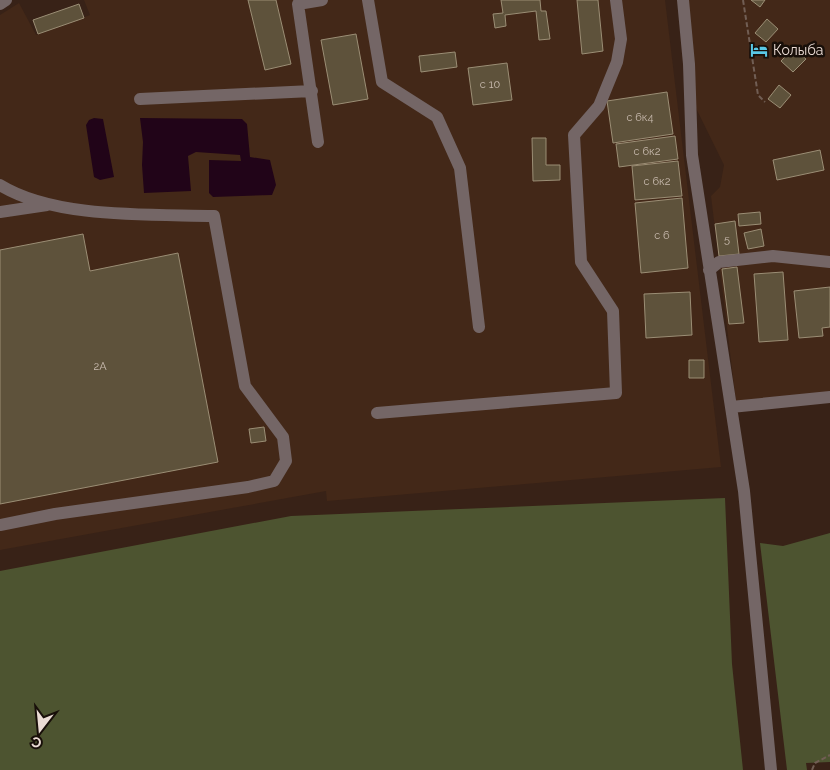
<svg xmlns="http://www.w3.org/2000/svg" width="830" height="770" viewBox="0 0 830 770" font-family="Raleway,sans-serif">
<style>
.built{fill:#432818}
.green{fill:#4d5430}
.water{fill:#210418}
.building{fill:#5e523b;stroke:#9b8e75}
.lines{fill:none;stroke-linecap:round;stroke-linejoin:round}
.path{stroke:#715e54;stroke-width:2;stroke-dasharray:5 2.5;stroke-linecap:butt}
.minor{stroke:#746666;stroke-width:12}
.labels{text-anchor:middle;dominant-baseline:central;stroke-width:5;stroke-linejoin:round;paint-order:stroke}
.number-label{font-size:11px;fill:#c8baae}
.poi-label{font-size:14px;fill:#ebdcd5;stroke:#180f09;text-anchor:start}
</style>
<rect width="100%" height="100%" fill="#382217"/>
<path class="built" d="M 84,0 L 665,0 L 721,467 L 327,501 L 326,491 L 0,550 L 0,15 L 19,3 L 36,35 L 90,15 Z
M 683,0 L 830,0 L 830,394 L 736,401 L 711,196 L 720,187 L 724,165 L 692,100 Z"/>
<path class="green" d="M 725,498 L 732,664 L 743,770 L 0,770 L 0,571 L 291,516 Z
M 830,533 L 830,762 L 806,763 L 807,770 L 787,770 L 760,543 L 783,546 Z"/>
<path class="water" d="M 94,118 L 103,119 L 114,177 L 100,180 L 94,177 L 86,125 L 89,120 Z
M 140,118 L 242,119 L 247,124 L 250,157 L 270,160 L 276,185 L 272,195 L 213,197 L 209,193 L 209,160 L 241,161 L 240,155 L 196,152 L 188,156 L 191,191 L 144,193 L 142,165 L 143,142 Z"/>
<path class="building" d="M 248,0 L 276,0 L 291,64 L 265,70 Z
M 501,0 L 540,0 L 541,11 L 546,11 L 550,39 L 539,40 L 536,11 L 505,15 L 506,26 L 495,28 L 493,14 L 503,13 Z
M 577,0 L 598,0 L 603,51 L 582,54 Z
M 751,0 L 765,0 L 760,7 Z
M 79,4 L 84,18 L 38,34 L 33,20 Z
M 767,19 L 778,29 L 766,42 L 755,33 Z
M 356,34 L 368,99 L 333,105 L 321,40 Z
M 794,48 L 806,59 L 793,72 L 781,61 Z
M 455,52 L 457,67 L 421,72 L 419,56 Z
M 507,63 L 512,100 L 473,105 L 468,68 Z
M 779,85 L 791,95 L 780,108 L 768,99 Z
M 667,92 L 673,134 L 613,143 L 607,101 Z
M 675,136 L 678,159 L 619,167 L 616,144 Z
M 532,138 L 546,138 L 546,165 L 560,165 L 560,180 L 533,181 Z
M 820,150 L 824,170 L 777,180 L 773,160 Z
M 678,161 L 682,196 L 635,200 L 632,166 Z
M 682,198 L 688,268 L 641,273 L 635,203 Z
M 760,212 L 761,224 L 739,226 L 738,214 Z
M 735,221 L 739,254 L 719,256 L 715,224 Z
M 761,229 L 764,246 L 748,249 L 744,233 Z
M 83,234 L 90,271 L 178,253 L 218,462 L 0,504 L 0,250 Z
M 737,267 L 744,323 L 729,324 L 722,269 Z
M 783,272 L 788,340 L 759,342 L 754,274 Z
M 830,287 L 830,327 L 822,328 L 823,336 L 799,338 L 794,291 Z
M 690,292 L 692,335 L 646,338 L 644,294 Z
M 689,360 L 704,360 L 704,378 L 689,378 Z
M 264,427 L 266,441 L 251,443 L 249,429 Z"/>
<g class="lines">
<path class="path" d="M 743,0 L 758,95 L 765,102
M 812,770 L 815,763 L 830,755"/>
<path class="minor" d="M 368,0 L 382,82 L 437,117 L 460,168 L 479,327
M 683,0 L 689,64 L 692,155 L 744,491 L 771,770
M 0,4 L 6,0
M 140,99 L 312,91
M 318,142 L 298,4 L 322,0
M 0,185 C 55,219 151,214 214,216 L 245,386 L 283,437 L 286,461 L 274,481 L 248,487 L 55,514 L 0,525
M 0,212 L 47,205
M 709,270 L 719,262 L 773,256 L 830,262
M 731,407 L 830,397
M 377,413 L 616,393 L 613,311 L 581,262 L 574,135 L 599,106 L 617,62 L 621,39 L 616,0"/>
</g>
<defs>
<g id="hotel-bare" transform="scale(1.35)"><path d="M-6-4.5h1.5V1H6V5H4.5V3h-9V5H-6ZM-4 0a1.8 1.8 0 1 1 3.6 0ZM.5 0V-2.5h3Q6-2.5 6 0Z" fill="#5ac8e6" stroke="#180f09" stroke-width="2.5" paint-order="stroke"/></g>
</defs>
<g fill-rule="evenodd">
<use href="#hotel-bare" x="759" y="50"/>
</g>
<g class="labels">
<g class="number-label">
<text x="490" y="84">с 10</text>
<text x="640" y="117">с 6к4</text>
<text x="647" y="151">с 6к2</text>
<text x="657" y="181">с 6к2</text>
<text x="662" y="235">с 6</text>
<text x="727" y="239">5</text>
<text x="100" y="366">2А</text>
</g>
<g class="poi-label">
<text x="773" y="50">Колыба</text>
</g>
</g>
<g transform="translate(40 730) rotate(196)" stroke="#180f09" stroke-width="4" paint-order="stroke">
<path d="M0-4L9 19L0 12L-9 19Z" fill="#ebdcd5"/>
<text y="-8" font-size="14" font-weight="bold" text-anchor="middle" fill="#ebdcd5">С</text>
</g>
</svg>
